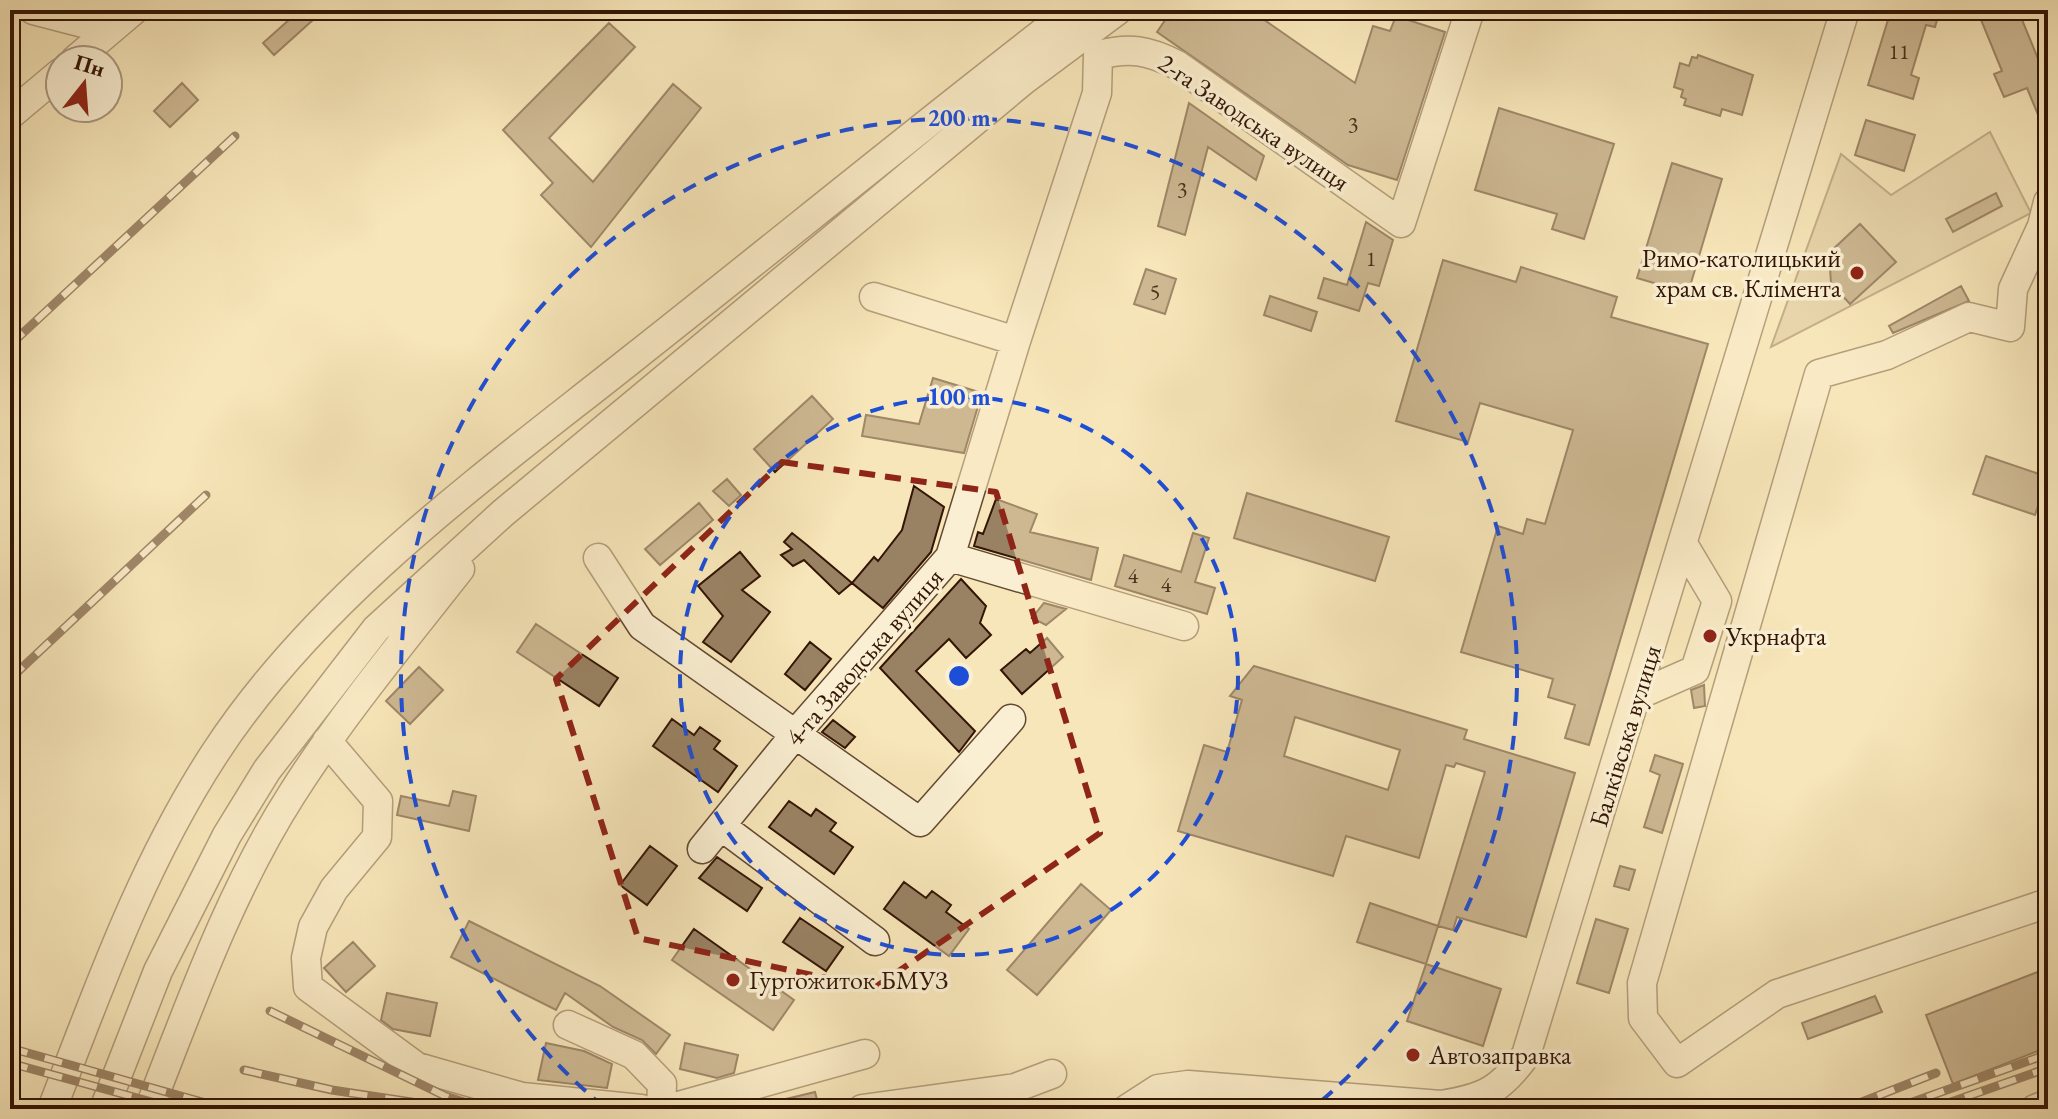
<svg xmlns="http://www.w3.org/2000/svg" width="2058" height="1119" viewBox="0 0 2058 1119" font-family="'EB Garamond',serif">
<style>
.green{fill:#d6c29a;stroke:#846c50;stroke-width:2}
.building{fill:#998263;stroke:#331505;stroke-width:2;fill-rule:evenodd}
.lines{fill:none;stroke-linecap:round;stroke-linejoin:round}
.minor-casing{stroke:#644932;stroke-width:31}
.minor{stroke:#faefd2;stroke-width:28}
.rail-casing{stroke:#331505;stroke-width:9}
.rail{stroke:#faefd2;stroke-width:6;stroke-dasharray:18;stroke-linecap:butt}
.marked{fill:none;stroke:#8f2418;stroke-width:6;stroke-dasharray:16 10;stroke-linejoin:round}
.ring{fill:none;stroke:#1d4ed8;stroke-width:4;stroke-dasharray:14 10}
.poi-dot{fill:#8f2418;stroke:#faefd2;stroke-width:3}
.labels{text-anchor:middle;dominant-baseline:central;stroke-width:7;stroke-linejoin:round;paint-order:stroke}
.number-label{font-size:22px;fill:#4c301c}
.street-label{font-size:26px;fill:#331505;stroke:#faefd2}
.poi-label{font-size:26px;fill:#331505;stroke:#faefd2;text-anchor:start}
.centre{fill:#1d4ed8;stroke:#faefd2;stroke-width:4}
.ring-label{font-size:24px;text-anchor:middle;font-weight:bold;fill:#1d4ed8;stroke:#faefd2;stroke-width:7;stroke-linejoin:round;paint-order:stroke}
</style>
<rect width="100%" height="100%" fill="#f7e6b9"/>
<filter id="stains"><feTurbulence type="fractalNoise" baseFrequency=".0025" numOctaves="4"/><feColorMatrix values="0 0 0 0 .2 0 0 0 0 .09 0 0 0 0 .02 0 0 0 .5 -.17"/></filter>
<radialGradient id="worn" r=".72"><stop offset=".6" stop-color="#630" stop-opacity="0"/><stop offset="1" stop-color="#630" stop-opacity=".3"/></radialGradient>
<path class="green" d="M 1990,132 L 2031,213 L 1771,347 L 1841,154 L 1891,195 Z"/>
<path class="building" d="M 300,10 L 324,10 L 274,55 L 263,43 Z
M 1172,10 L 1250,10 L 1355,83 L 1373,26 L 1390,31 L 1396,16 L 1445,32 L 1397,180 L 1348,165 L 1157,32 Z
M 1891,10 L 1940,10 L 1935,27 L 1926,25 L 1911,75 L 1919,78 L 1913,99 L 1868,85 Z
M 1977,10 L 2018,10 L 2048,83 L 2048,139 L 2027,88 L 2004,97 L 1994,74 L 2002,71 Z
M 609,23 L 635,47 L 549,138 L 593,182 L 673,84 L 701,108 L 591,247 L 541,195 L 553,183 L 503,130 Z
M 1698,55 L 1753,75 L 1742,115 L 1722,109 L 1720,116 L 1684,105 L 1686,99 L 1681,97 L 1683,90 L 1674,87 L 1680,63 L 1689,66 L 1692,57 L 1697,58 Z
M 182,83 L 198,100 L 170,127 L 154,111 Z
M 1189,103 L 1264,156 L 1256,180 L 1208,147 L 1185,235 L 1158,226 Z
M 1499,108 L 1614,144 L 1584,239 L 1552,229 L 1557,214 L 1475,190 Z
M 1866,120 L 1915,135 L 1904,171 L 1855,155 Z
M 1672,163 L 1722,179 L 1688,293 L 1637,278 Z
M 1996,193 L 2002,206 L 1953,232 L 1946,219 Z
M 1366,222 L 1393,240 L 1379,286 L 1368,283 L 1359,311 L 1318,298 L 1324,278 L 1347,285 Z
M 1860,224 L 1896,262 L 1850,304 L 1831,283 L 1829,253 Z
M 1443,260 L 1516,282 L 1521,267 L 1617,297 L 1611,317 L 1708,344 L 1589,745 L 1565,738 L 1575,705 L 1548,697 L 1553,679 L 1461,652 L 1498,526 L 1523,534 L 1527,519 L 1545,524 L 1573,430 L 1480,403 L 1468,442 L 1396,421 Z
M 1146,269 L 1176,279 L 1165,314 L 1134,304 Z
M 1961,286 L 1969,301 L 1893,333 L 1889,326 Z
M 1270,296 L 1317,312 L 1311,331 L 1264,315 Z
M 933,378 L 982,393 L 964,453 L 862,436 L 866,415 L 919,424 Z
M 812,396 L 833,419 L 775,472 L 754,449 Z
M 1986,456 L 2048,477 L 2035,515 L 1973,494 Z
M 727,479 L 741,495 L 729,506 L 713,491 Z
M 914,486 L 944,507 L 931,552 L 883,608 L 852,583 L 874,557 L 878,561 L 902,530 Z
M 1247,493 L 1389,537 L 1375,581 L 1234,538 Z
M 996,499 L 1037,514 L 1030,532 L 1098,548 L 1091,580 L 974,546 L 978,532 L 983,534 Z
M 699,503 L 713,520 L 660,565 L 645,549 Z
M 792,533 L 807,545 L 852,583 L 839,594 L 804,560 L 793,566 L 781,555 L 792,549 L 784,542 Z
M 1193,533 L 1209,538 L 1195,582 L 1215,588 L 1207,614 L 1115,586 L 1124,555 L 1181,572 Z
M 740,552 L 760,576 L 742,590 L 770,612 L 731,662 L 703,642 L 723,616 L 698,586 Z
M 961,579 L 986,606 L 980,623 L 991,635 L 966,658 L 949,639 L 916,671 L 975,731 L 959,752 L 880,668 Z
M 1044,603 L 1066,609 L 1046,625 L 1032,618 Z
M 536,624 L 618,678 L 599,706 L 517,652 Z
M 1047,638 L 1063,657 L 1022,694 L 1001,670 L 1026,649 L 1030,653 Z
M 810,642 L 831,659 L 805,690 L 785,674 Z
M 1254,666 L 1467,730 L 1464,739 L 1575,773 L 1526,937 L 1457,917 L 1453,930 L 1438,926 L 1485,772 L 1456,763 L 1454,767 L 1446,765 L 1419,858 L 1346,836 L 1333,876 L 1178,831 L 1204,745 L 1227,752 L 1242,700 L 1230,696 ZM 1295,717 L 1400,750 L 1388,790 L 1284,756 Z
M 419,667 L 443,690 L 410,724 L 386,701 Z
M 1704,685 L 1705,706 L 1694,708 L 1691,690 Z
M 672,719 L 694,735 L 700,727 L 720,741 L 714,749 L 737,766 L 718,792 L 653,746 Z
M 833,720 L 855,737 L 845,748 L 822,732 Z
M 1655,755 L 1683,764 L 1662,833 L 1644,827 L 1660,775 L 1650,771 Z
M 453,791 L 476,796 L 469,831 L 397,815 L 401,796 L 449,806 Z
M 789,801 L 811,816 L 816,809 L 836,823 L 830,831 L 853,847 L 834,874 L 769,827 Z
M 650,846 L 677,866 L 647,905 L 620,885 Z
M 717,857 L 762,888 L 747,911 L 699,878 Z
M 1620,866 L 1635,870 L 1629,890 L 1614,886 Z
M 904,882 L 926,898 L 932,891 L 951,905 L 946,912 L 969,929 L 949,956 L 884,909 Z
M 1081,884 L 1111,910 L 1037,995 L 1007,970 Z
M 1370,903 L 1438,926 L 1426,964 L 1357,942 Z
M 800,918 L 843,947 L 826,971 L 783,942 Z
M 1596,919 L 1628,929 L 1609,993 L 1577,983 Z
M 469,921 L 600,986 L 670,1035 L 656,1054 L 642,1040 L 613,1027 L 565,993 L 556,1010 L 451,957 Z
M 694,929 L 794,1000 L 773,1030 L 672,960 Z
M 353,942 L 375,966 L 346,992 L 324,968 Z
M 1426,964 L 1501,989 L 1483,1046 L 1407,1021 Z
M 2048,968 L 2048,1047 L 1953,1084 L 1926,1015 Z
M 387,993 L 437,1003 L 430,1036 L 393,1029 L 381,1020 Z
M 1875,996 L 1882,1012 L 1808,1039 L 1802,1023 Z
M 546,1043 L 584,1051 L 612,1064 L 607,1088 L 538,1080 Z
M 685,1043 L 738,1055 L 734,1073 L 717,1078 L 680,1069 Z
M 815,1092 L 819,1107 L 770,1109 L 769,1103 Z"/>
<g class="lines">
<g class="minor-casing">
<path id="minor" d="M 33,10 L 110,30
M 1098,55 C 1130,47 1148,50 1177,65 L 1401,223 L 1470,10
M 75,60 L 134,10
M 10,115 L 60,73
M 2048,202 L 2042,226 L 2013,289 L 2010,327 L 1969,317 L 1887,355 L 1819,374 L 1642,983 L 1643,1018 L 1677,1063 L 1777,994 L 2048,903
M 874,297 L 1016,341
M 950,557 L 1184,626
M 598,558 L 642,626 L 920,822 L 1011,719
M 1638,695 L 1695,670 L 1717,601 L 1683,544
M 327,741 L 378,801 L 377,837 L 334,889 L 313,927 L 306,958 L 308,987 L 417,1067 L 522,1097 L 641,1109
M 721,826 L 875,941
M 702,849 L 797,732 L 950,557 L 1016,341 L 1097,93 L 1098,55
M 568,1025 L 634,1055 L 662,1084 L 661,1109
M 52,1109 C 99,987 143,863 215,753 C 318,595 486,475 632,359 C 779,243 924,124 1072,10
M 104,1109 L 158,971 L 227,835 L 267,770 L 376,629 L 503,513 L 1024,80 L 1118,10
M 149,1109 C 191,1002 230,891 292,794 C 342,715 402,643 460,569
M 668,1109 L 865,1054
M 862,1109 L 1015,1088 L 1052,1074
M 1127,1109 L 1158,1089 L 1188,1085 L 1441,1105 C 1485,1098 1500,1090 1526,1055 L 1845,10
M 2035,1109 L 2048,1104"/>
</g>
<use href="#minor" class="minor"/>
<g class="rail-casing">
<path id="rail" d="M 10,345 L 235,136
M 10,679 L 206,495
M 270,1011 L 445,1096 L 485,1109
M 10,1048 L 227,1109
M 10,1063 L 177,1109
M 244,1070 L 332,1090 L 457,1109
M 1844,1109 L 1936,1073
M 1893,1109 L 2048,1054
M 1931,1109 L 2048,1068"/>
</g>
<use href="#rail" class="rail"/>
</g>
<path d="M0 0H2058V1119H0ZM 782,462 L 996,492 L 1100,833 L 874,988 L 638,938 L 556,679 Z" fill="#f7e6b9" fill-opacity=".55" fill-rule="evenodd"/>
<path class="marked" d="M 782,462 L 996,492 L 1100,833 L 874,988 L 638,938 L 556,679 Z"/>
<g class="ring">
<circle cx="959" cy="676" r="279"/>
<path d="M604 1107A558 558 0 1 1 1314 1107"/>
</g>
<g class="poi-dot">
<circle cx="1857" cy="273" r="8"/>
<circle cx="1710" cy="636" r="8"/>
<circle cx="733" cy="980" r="8"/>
<circle cx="1413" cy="1055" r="8"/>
</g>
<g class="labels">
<g class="number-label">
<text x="1899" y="51">11</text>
<text x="1353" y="124">3</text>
<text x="1182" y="189">3</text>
<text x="1371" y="258">1</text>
<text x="1155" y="291">5</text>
<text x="1133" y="575">4</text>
<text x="1166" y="584">4</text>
</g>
<g class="street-label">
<text transform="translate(1254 122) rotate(34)">2-га Заводська вулиця</text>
<text transform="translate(864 657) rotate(-49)">4-та Заводська вулиця</text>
<text transform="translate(1625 736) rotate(-73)">Балківська вулиця</text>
</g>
<g class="poi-label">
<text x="1841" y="258" text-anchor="end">Римо-католицький<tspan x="1841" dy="30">храм св. Клімента</tspan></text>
<text x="1726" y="636">Укрнафта</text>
<text x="749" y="980">Гуртожиток БМУЗ</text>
<text x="1429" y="1055">Автозаправка</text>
</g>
</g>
<circle cx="959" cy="676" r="12" class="centre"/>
<g class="ring-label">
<text x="959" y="126">200 m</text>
<text x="959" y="405">100 m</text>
</g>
<rect width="2058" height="1119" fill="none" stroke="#f7e6b9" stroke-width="40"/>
<rect x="12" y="12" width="2034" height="1095" fill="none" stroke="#331505" stroke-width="4"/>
<rect x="20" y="20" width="2018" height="1079" fill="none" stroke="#331505" stroke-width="2"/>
<g transform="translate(84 84) rotate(17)"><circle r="38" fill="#faefd2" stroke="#aa9880" stroke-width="2"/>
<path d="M0-6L14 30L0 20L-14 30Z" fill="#8f2418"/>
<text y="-12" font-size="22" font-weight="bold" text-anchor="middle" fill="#331505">Пн</text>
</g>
<rect width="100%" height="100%" filter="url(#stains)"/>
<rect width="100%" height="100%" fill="url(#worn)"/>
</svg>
